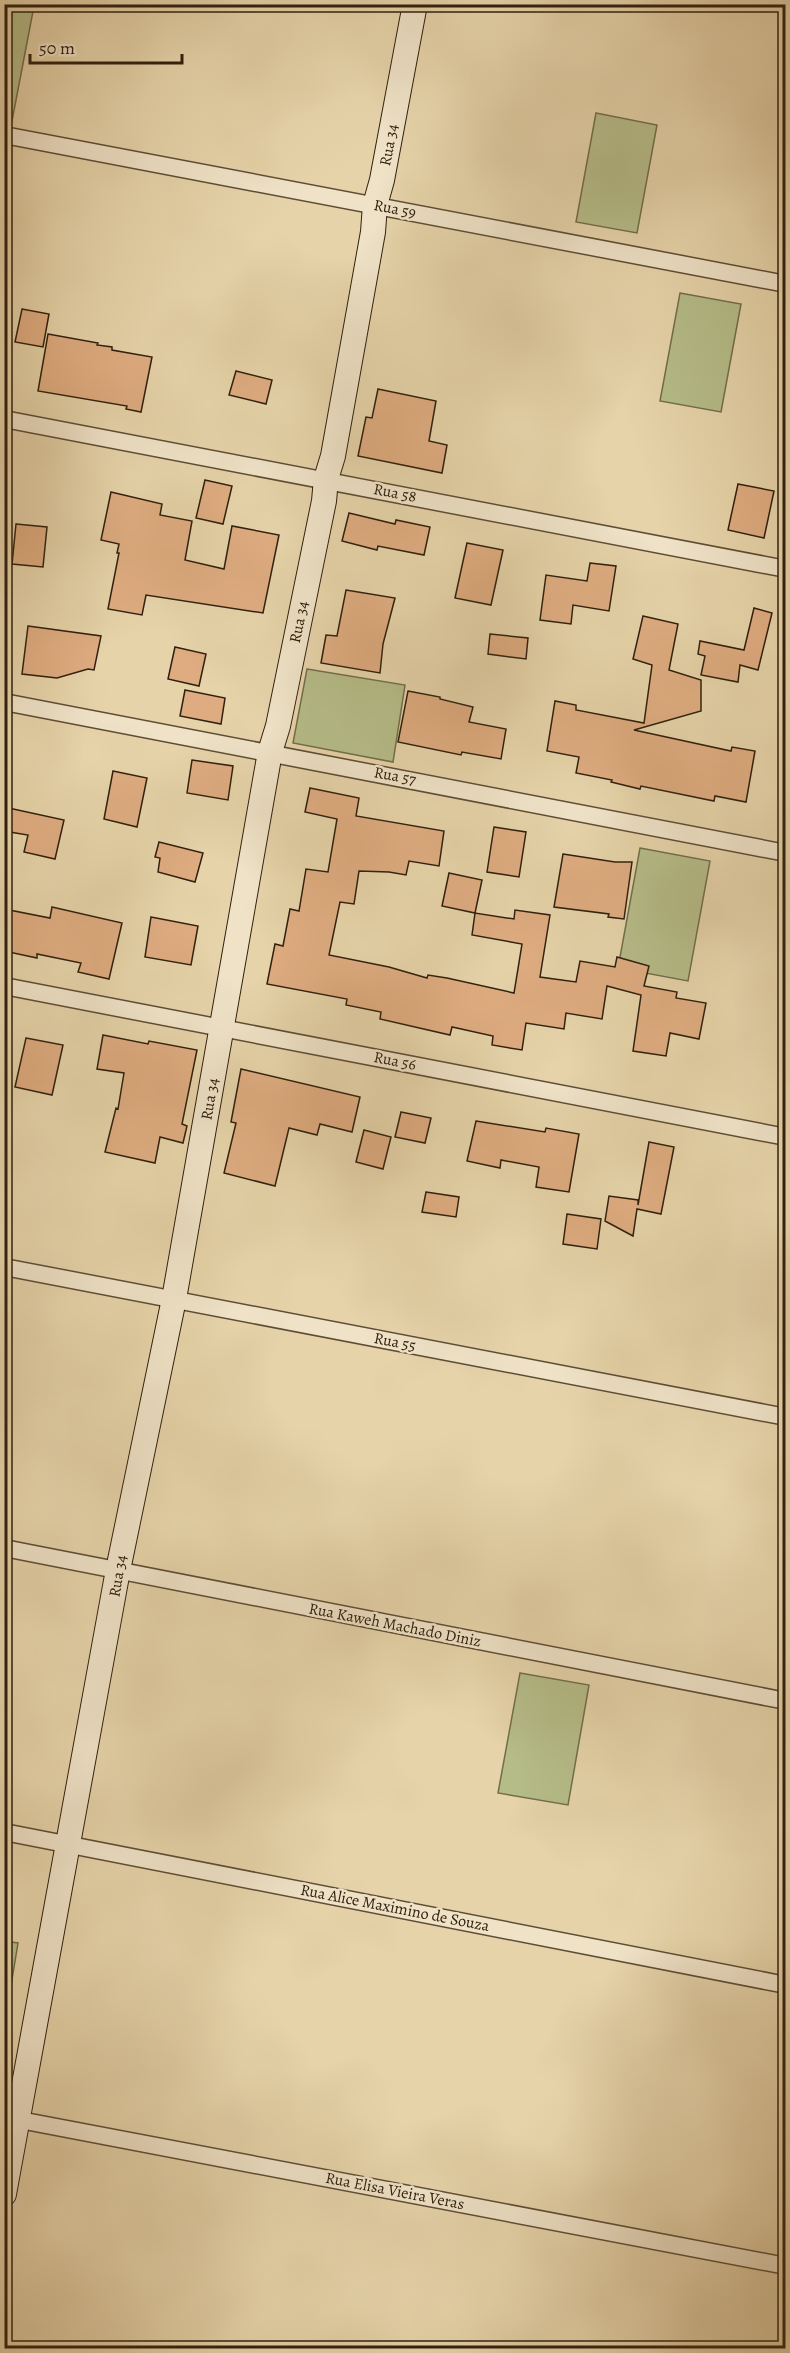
<svg xmlns="http://www.w3.org/2000/svg" width="790" height="2353" viewBox="0 0 790 2353" font-family="Alegreya,serif">
<style>
.green{fill:#b5bc88;stroke:#726e4b;stroke-width:1.5}
.building{fill:#deac80;stroke:#30200e;stroke-width:1.5}
.lines{fill:none;stroke-linecap:round;stroke-linejoin:round}
.street-casing{stroke:#5e4d35;stroke-width:19}
.secondary-casing{stroke:#30200e;stroke-width:26}
.street{stroke:#efe2c7;stroke-width:16}
.secondary{stroke:#efe2c7;stroke-width:24}
.labels{text-anchor:middle;dominant-baseline:central;stroke-width:5;stroke-linejoin:round;paint-order:stroke}
.street-label{font-size:16px;fill:#30200e;stroke:#efe2c7}
</style>
<rect width="100%" height="100%" fill="#e6d3a9"/>
<filter id="stains"><feTurbulence type="fractalNoise" baseFrequency=".00333" numOctaves="4"/><feColorMatrix values="0 0 0 0 .2 0 0 0 0 .09 0 0 0 0 .02 0 0 0 .5 -.17"/></filter>
<radialGradient id="worn" r=".72"><stop offset=".6" stop-color="#630" stop-opacity="0"/><stop offset="1" stop-color="#630" stop-opacity=".3"/></radialGradient>
<path class="green" d="M 27,4 L 34,6 L 12,121 L 5,119 L 5,5 Z
M 596,113 L 657,125 L 637,233 L 576,222 Z
M 680,293 L 741,304 L 721,412 L 660,401 Z
M 307,669 L 405,685 L 393,762 L 293,743 Z
M 640,848 L 710,861 L 688,981 L 618,968 Z
M 520,1673 L 589,1685 L 568,1805 L 498,1793 Z
M 4,1941 L 18,1943 L 8,2004 L 5,2004 Z"/>
<path class="building" d="M 22,309 L 49,314 L 43,347 L 15,342 Z
M 48,334 L 98,343 L 97,345 L 112,347 L 112,350 L 152,357 L 141,412 L 126,409 L 127,406 L 38,391 Z
M 236,371 L 272,380 L 266,404 L 229,395 Z
M 378,389 L 436,401 L 429,441 L 447,445 L 442,473 L 358,456 L 366,417 L 372,418 Z
M 205,480 L 232,486 L 223,524 L 196,518 Z
M 738,484 L 774,491 L 764,538 L 728,530 Z
M 111,492 L 162,504 L 160,515 L 192,521 L 185,560 L 224,569 L 232,526 L 279,535 L 263,613 L 146,595 L 142,615 L 108,609 L 119,553 L 117,553 L 119,544 L 101,540 Z
M 349,513 L 395,524 L 396,520 L 430,527 L 424,555 L 378,546 L 377,550 L 342,541 Z
M 16,524 L 47,527 L 43,567 L 12,564 Z
M 467,543 L 503,550 L 491,605 L 455,598 Z
M 590,563 L 616,566 L 609,611 L 573,605 L 571,624 L 540,620 L 546,575 L 587,581 Z
M 346,590 L 395,598 L 383,644 L 380,673 L 321,663 L 326,635 L 337,636 Z
M 754,608 L 772,613 L 758,670 L 740,665 L 738,682 L 701,675 L 705,656 L 698,654 L 700,641 L 744,650 Z
M 643,616 L 678,624 L 669,670 L 701,680 L 701,711 L 634,730 L 731,751 L 732,747 L 755,751 L 746,802 L 715,796 L 714,801 L 641,786 L 640,789 L 611,782 L 612,780 L 576,773 L 579,757 L 547,751 L 555,701 L 576,705 L 576,710 L 644,723 L 652,665 L 633,659 Z
M 28,626 L 101,636 L 94,670 L 88,669 L 57,678 L 22,674 Z
M 490,634 L 528,638 L 526,659 L 488,654 Z
M 175,647 L 206,654 L 199,686 L 168,679 Z
M 185,690 L 225,698 L 221,724 L 180,716 Z
M 408,691 L 440,697 L 440,699 L 473,707 L 469,722 L 506,729 L 501,759 L 462,752 L 461,755 L 398,742 Z
M 192,760 L 233,766 L 228,800 L 187,793 Z
M 113,771 L 147,778 L 137,827 L 104,819 Z
M 310,788 L 359,798 L 356,816 L 444,831 L 439,866 L 409,861 L 406,875 L 389,872 L 359,871 L 354,904 L 340,902 L 329,955 L 389,967 L 427,978 L 428,975 L 447,978 L 514,993 L 522,944 L 472,935 L 475,913 L 514,919 L 515,910 L 550,915 L 540,977 L 576,982 L 580,961 L 615,967 L 617,957 L 649,966 L 644,986 L 677,992 L 676,998 L 706,1003 L 699,1039 L 670,1033 L 666,1056 L 633,1051 L 641,995 L 607,986 L 602,1019 L 566,1013 L 564,1029 L 526,1023 L 522,1050 L 492,1045 L 493,1036 L 452,1027 L 450,1035 L 380,1019 L 381,1012 L 346,1005 L 347,999 L 267,984 L 275,944 L 283,946 L 290,909 L 299,911 L 306,869 L 328,872 L 337,819 L 305,812 Z
M 4,807 L 64,820 L 55,859 L 24,852 L 28,835 L 4,831 Z
M 494,827 L 526,832 L 519,877 L 487,872 Z
M 159,842 L 203,853 L 195,882 L 158,872 L 160,858 L 155,857 Z
M 563,854 L 615,862 L 632,862 L 624,919 L 608,917 L 609,914 L 554,907 Z
M 449,873 L 482,880 L 475,913 L 442,906 Z
M 52,907 L 122,923 L 109,979 L 78,972 L 81,963 L 37,954 L 37,958 L 4,951 L 4,909 L 50,918 Z
M 151,917 L 198,926 L 191,965 L 145,957 Z
M 103,1035 L 148,1044 L 149,1041 L 197,1050 L 182,1124 L 187,1126 L 183,1143 L 160,1137 L 155,1163 L 105,1152 L 116,1108 L 118,1109 L 124,1073 L 97,1069 Z
M 26,1038 L 63,1045 L 52,1095 L 15,1087 Z
M 241,1069 L 360,1097 L 352,1132 L 320,1124 L 317,1135 L 289,1128 L 275,1186 L 224,1173 L 236,1123 L 231,1122 Z
M 401,1112 L 431,1118 L 425,1143 L 395,1137 Z
M 476,1121 L 545,1132 L 546,1128 L 579,1134 L 569,1192 L 536,1187 L 539,1167 L 501,1160 L 500,1168 L 467,1161 Z
M 364,1130 L 391,1137 L 383,1169 L 356,1162 Z
M 649,1142 L 674,1147 L 661,1214 L 637,1209 L 633,1236 L 605,1221 L 609,1196 L 638,1200 L 638,1205 Z
M 426,1192 L 459,1197 L 456,1217 L 422,1212 Z
M 567,1214 L 601,1219 L 597,1249 L 563,1244 Z"/>
<g class="lines">
<g class="street-casing">
<path id="street" d="M 4,135 L 786,284
M 4,419 L 786,569
M 4,702 L 786,853
M 4,986 L 786,1137
M 4,1267 L 786,1417
M 4,1548 L 786,1701
M 4,1832 L 786,1985
M 4,2117 L 786,2266"/>
</g>
<g class="secondary-casing">
<path id="secondary" d="M 4,2194 L 118,1570 L 174,1299 L 270,752 L 278,726 L 324,501 L 326,479 L 333,456 L 373,232 L 375,205 L 382,180 L 415,4"/>
</g>
<use href="#street" class="street"/>
<use href="#secondary" class="secondary"/>
</g>
<g class="labels">
<g class="street-label">
<text transform="translate(389 145) rotate(-79)">Rua 34</text>
<text transform="translate(395 209) rotate(11)">Rua 59</text>
<text transform="translate(395 493) rotate(11)">Rua 58</text>
<text transform="translate(299 622) rotate(-78)">Rua 34</text>
<text transform="translate(395 776) rotate(11)">Rua 57</text>
<text transform="translate(395 1061) rotate(11)">Rua 56</text>
<text transform="translate(210 1099) rotate(-80)">Rua 34</text>
<text transform="translate(395 1342) rotate(11)">Rua 55</text>
<text transform="translate(118 1576) rotate(-80)">Rua 34</text>
<text transform="translate(395 1625) rotate(11)">Rua Kaweh Machado Diniz</text>
<text transform="translate(395 1908) rotate(11)">Rua Alice Maximino de Souza</text>
<text transform="translate(395 2191) rotate(11)">Rua Elisa Vieira Veras</text>
</g>
</g>
<rect width="790" height="2353" fill="none" stroke="#e6d3a9" stroke-width="24"/>
<rect x="6" y="6" width="778" height="2341" fill="none" stroke="#30200e" stroke-width="3"/>
<rect x="12" y="12" width="766" height="2329" fill="none" stroke="#30200e" stroke-width="1.5"/>
<path d="M30 54v9h152v-9" fill="none" stroke="#30200e" stroke-width="3"/>
<text x="39" y="54" font-size="18" fill="#30200e" stroke="#efe2c7" stroke-width="4.5" paint-order="stroke">50 m</text>
<rect width="100%" height="100%" filter="url(#stains)"/>
<rect width="100%" height="100%" fill="url(#worn)"/>
</svg>
